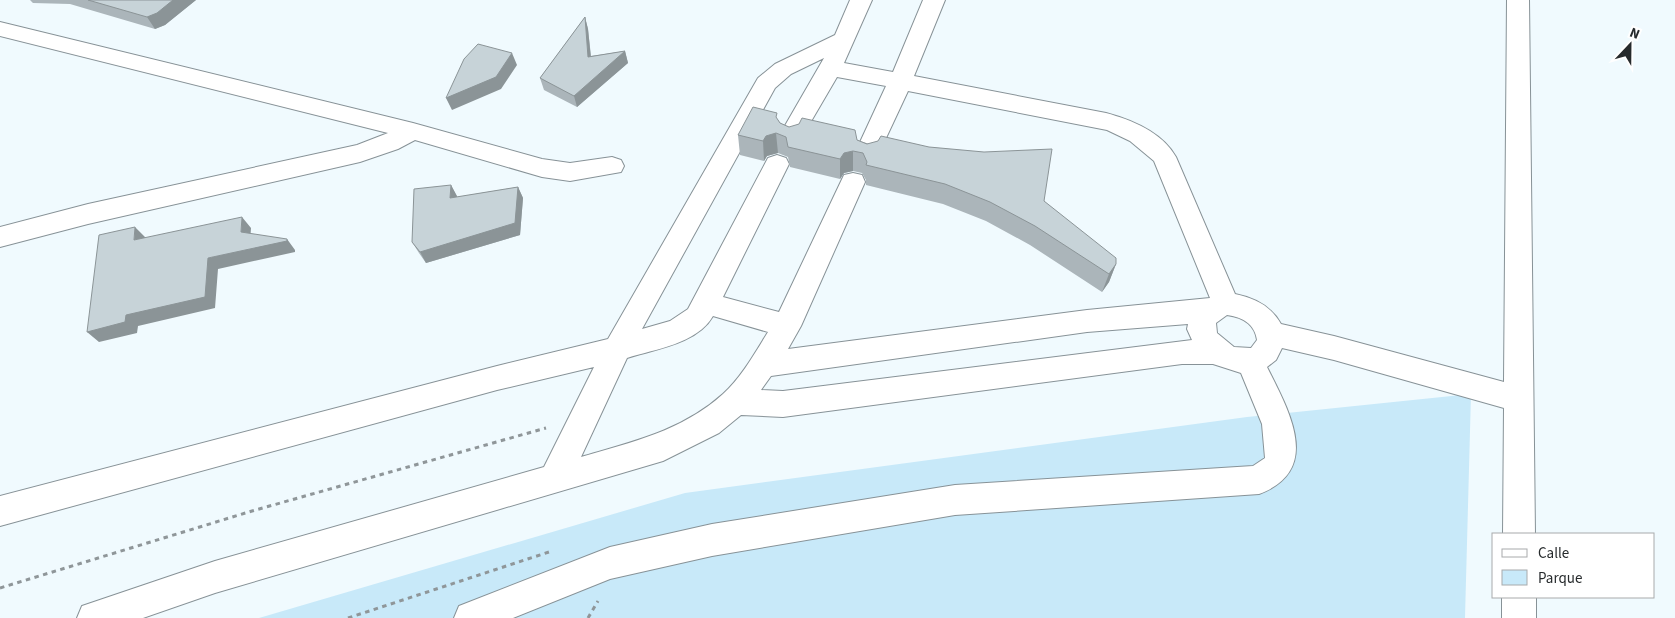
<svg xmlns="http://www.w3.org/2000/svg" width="1675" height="618" viewBox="0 0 1675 618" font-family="'Source Sans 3',sans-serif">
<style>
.green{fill:#c8e9f9}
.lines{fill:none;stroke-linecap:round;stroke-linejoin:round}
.minor-casing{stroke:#879297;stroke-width:2}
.path{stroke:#8f9699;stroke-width:3;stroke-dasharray:4.5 4.5;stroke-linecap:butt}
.minor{fill:#fff;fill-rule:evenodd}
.wall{fill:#abb5ba}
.shaded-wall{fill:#8b9497}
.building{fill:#c7d3d8;stroke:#8b9497}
</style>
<rect width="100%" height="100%" fill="#f0fafe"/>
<path class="green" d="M 1471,394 L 1465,618 L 259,618 L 685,493 L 1247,417 Z"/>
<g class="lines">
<g class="minor-casing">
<path id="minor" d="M 850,0 L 872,0 L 844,63 L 893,72 L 923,0 L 945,0 L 914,76 L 1106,113 C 1132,120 1162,132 1176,157 L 1235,294 C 1255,298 1271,306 1281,324 L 1334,336 L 1504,382 L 1507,0 L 1529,0 L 1535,534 L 1503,534 L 1504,408 L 1334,360 L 1282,348 L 1276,360 L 1267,367 C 1289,411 1323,470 1259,494 L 955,515 L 712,556 L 610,579 L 513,618 L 454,618 L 459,606 L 610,547 L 712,524 L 955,485 L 1253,466 L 1265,458 L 1262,424 L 1241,373 L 1213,364 L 1182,364 L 783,417 L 741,415 L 719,433 L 663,461 L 215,593 L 143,618 L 77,618 L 82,606 L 215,561 L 544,467 L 594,367 L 497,390 L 0,526 L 0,496 L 497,366 L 608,339 L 758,78 L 775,64 L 835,35 ZM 824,58 L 779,136 L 783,142 L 791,145 L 799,142 L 837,77 L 886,86 L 855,153 L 858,159 L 867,162 L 876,159 L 879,153 L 908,91 L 1107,130 L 1130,141 L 1154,161 L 1210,298 L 1087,310 L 788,349 L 801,326 L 865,182 L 862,175 L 853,173 L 844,175 L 779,312 L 723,297 L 789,164 L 786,158 L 777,155 L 768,158 L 688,309 L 670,321 L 642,329 L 775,88 L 791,74 ZM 1227,315 C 1242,317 1255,324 1257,340 L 1251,348 L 1234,347 L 1217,333 L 1216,323 ZM 713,316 L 768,332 C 755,353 741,378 723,394 C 682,431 632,442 581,457 L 627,358 C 655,349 697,344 713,316 ZM 1188,324 L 1187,329 L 1192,340 L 783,391 L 761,390 L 771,376 L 1087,332 Z
M 0,22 L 413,123 L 542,159 L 570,163 L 612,157 L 621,160 L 624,166 L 621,172 L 570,181 L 542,177 L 415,140 L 398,149 L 360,162 L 88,224 L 0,247 L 0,227 L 88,204 L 357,145 L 388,133 L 0,36 Z
M 1502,597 L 1536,597 L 1536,618 L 1502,618 Z"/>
</g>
<path class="path" d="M 0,588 L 252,511 L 546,428
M 348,618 L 552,551
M 588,618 L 598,601"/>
<use href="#minor" class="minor"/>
</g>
<path class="wall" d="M 30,0 L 196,0 L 165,25 L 155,29 L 70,4 L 33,3 Z
M 585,17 L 588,29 L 591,56 L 625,51 L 628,63 L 577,107 L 544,90 L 540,78 Z
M 778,120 L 780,123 L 789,127 L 857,140 L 1044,201 L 1116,264 L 1109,282 L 1102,292 L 1030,245 L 986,221 L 943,204 L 866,185 L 866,180 L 862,173 L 853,171 L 844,173 L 840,179 L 790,167 L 788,157 L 778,153 L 767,156 L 764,161 L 740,155 L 738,135 Z
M 451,185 L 457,197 L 518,187 L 523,198 L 520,235 L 426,263 L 419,253 L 412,242 Z"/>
<path class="shaded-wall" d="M 173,0 L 196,0 L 165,25 L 155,29 L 147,17 Z
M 585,17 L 588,29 L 592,69 L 588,57 Z
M 625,51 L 628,63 L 577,107 L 574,96 Z
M 512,53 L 517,65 L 501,89 L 452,110 L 446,98 Z
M 776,133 L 778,153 L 767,156 L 764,161 L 763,141 L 766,136 Z
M 853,151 L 853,171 L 844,173 L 840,179 L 840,159 L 844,153 Z
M 451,185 L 457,196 L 456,209 L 450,198 Z
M 518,187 L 523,198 L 520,235 L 426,263 L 420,252 Z
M 242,217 L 251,228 L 250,243 L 241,232 Z
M 135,227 L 146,238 L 134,240 Z
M 287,239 L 295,250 L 295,252 L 218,269 L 215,308 L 138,326 L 137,333 L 99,342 L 87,332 L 126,315 L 208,258 Z
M 1116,264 L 1109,282 L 1102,292 L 1109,274 Z"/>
<path class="building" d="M 88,0 L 173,0 L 157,13 L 147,17 Z
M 585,17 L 588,57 L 625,51 L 574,96 L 540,78 Z
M 478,44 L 512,53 L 496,77 L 446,98 L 464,59 Z
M 753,107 L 777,113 L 776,117 L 780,123 L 789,127 L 799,124 L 802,118 L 855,130 L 857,140 L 867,144 L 878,141 L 881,136 L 929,147 L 984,152 L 1052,149 L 1044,201 L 1116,258 L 1116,264 L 1109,274 L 1035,226 L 990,202 L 945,184 L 866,165 L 867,162 L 863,153 L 853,151 L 844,153 L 840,159 L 788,147 L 786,137 L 776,133 L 766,136 L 763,141 L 738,135 Z
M 451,185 L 450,198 L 518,187 L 515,223 L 420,252 L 412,242 L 414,189 Z
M 242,217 L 241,232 L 287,239 L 287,241 L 208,258 L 205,297 L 126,315 L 125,322 L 87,332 L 99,235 L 135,227 L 134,240 Z"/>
<rect x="1492" y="533" width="162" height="65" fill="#ffffff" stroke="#a8aaab"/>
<rect x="1502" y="549" width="25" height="8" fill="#ffffff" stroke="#a8aaab"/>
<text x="1538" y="558" font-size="15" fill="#262a2c">Calle</text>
<rect x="1502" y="570" width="25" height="15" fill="#c8e9f9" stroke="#a8aaab"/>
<text x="1538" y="583" font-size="15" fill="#262a2c">Parque</text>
<g transform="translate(1630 45) rotate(22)" stroke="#ffffff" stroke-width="4" paint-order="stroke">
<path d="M0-4L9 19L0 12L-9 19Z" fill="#262a2c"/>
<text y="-8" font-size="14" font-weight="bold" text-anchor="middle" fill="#262a2c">N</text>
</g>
</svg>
